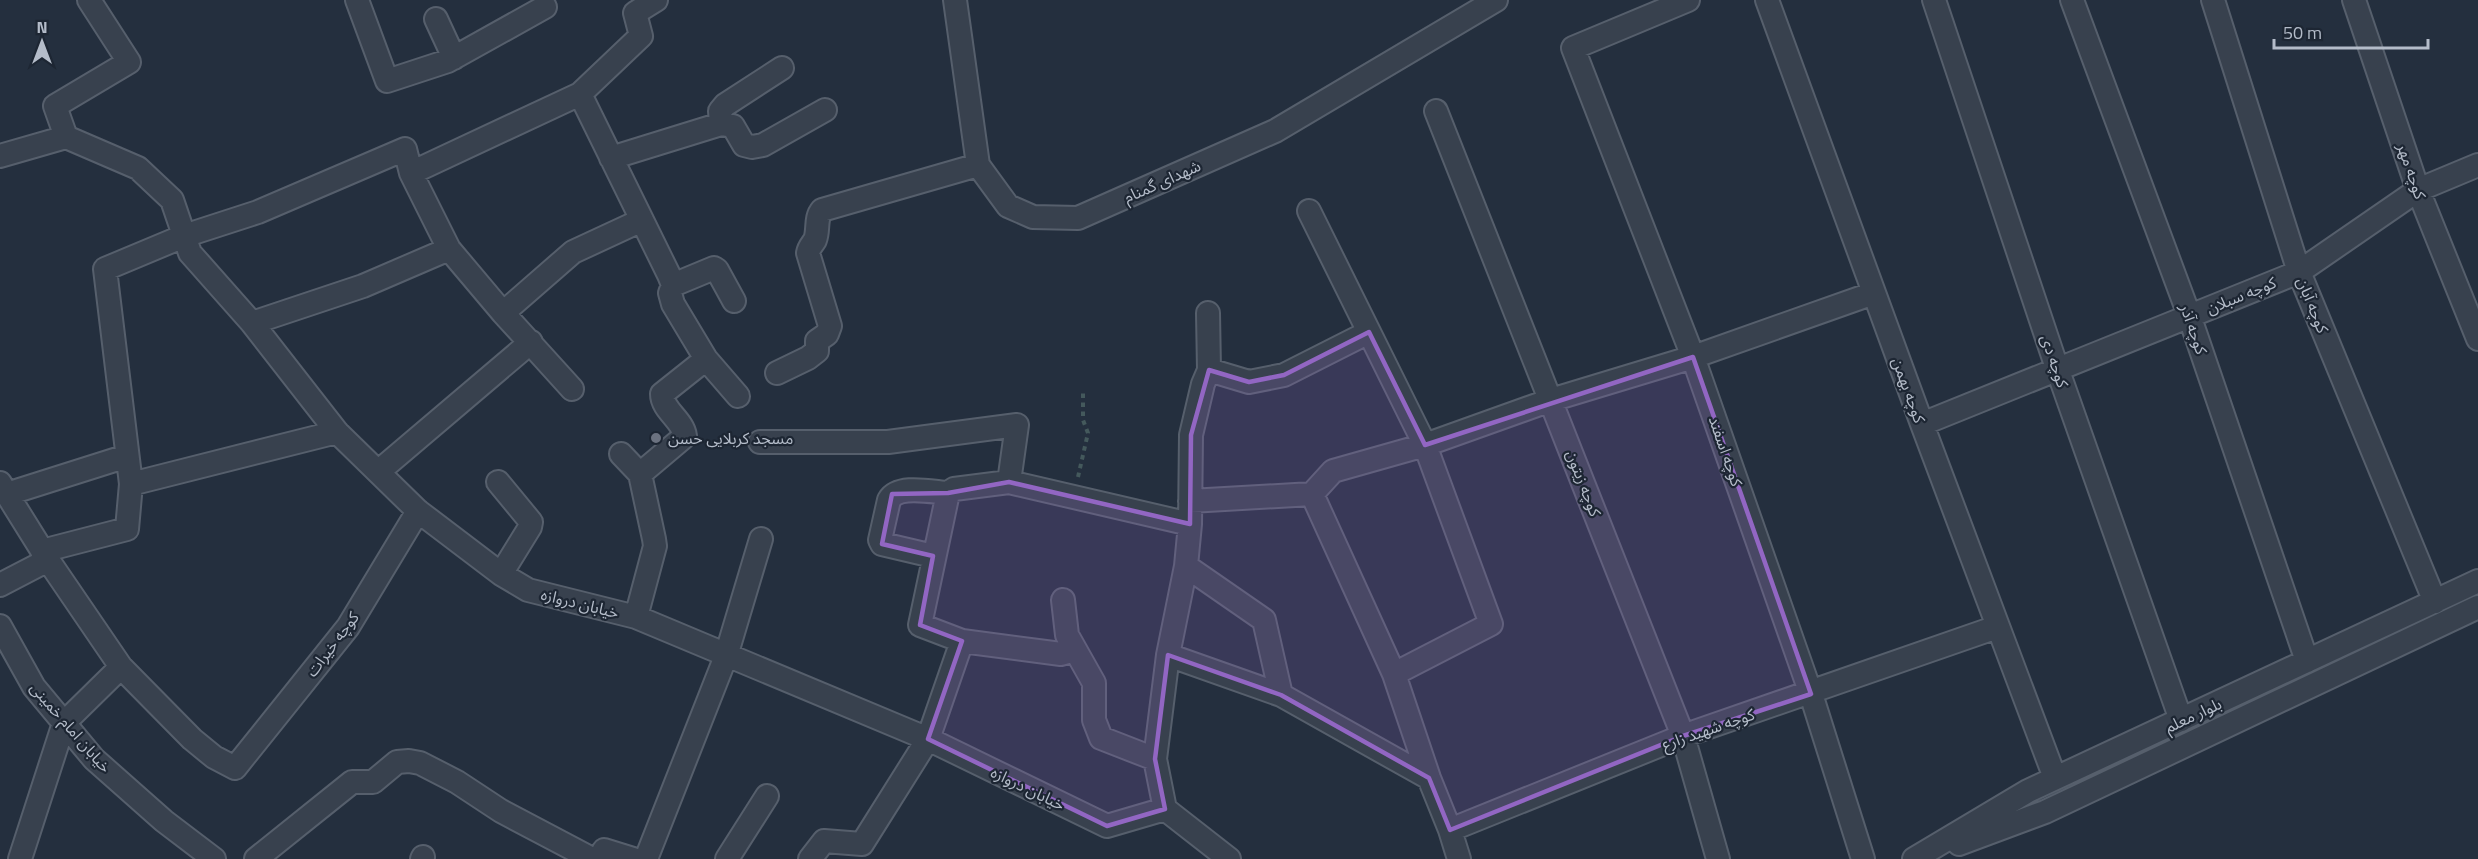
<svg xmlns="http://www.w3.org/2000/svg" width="2478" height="859" viewBox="0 0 2478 859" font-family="'Titillium Web','Noto Sans Arabic',sans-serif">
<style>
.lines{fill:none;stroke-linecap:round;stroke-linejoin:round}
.minor-casing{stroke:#565f6c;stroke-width:26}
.path{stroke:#44595c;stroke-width:4;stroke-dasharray:4.5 4.5;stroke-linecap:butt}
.minor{stroke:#38414e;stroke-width:22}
.marked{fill:#9266c3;fill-opacity:0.2;stroke:#9266c3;stroke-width:4.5;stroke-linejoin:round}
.worship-dot{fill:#6b7280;stroke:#1d2633;stroke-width:2}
.labels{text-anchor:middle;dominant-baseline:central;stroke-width:4.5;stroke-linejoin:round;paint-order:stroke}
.street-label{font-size:16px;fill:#b4bcc9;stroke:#1d2633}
.poi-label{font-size:16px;fill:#b4bcc9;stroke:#1d2633;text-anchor:start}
</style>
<rect width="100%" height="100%" fill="#242f3e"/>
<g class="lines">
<g class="minor-casing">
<path id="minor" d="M 357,0 L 387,81 L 448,61 L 545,7
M 955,0 L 978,165 L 1008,206 L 1033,217 L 1078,218 L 1275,131 L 1496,0
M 1688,0 L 1573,48 L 1693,357 L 1811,694 L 1863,859
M 1767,0 L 1922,424 L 2055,778
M 1934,0 L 2057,368 L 2181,720
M 2072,0 L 2189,315 L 2307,661
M 2213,0 L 2299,272 L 2435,602
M 2354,0 L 2418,190 L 2478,339
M 436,19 L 454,58
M 580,94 L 669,275 L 673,285 L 670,293 L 673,304 L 706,359 L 738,396
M 1436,111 L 1683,736 L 1718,859
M 721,124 L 720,111 L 725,105 L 782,68
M 66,137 L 138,168 L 172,200 L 190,253 L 252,323 L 337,432 L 418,511 L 501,574 L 528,590 L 636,617 L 928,739 L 1107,826 L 1165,809 L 1229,859
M 66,137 L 55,106 L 129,62 L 89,0
M 0,156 L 66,137
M 611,158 L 721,124 L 733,126 L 744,145 L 752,147 L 763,145 L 825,110
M 411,173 L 580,94 L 641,36 L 635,13 L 656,0
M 1309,211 L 1425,445 L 1491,624 L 1394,674
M 673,285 L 714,268 L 717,270 L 734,301
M 503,313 L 573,252 L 642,220
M 252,323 L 363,286 L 449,249
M 1209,370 L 1249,382 L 1284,375 L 1369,332
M 777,373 L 808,358 L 817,351 L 817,341 L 827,334 L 830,326 L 808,253 C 809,247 812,245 815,240 C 819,230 815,218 822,210 L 978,165
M 1922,424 L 2299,272 L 2418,190 L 2478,165
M 760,442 L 888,442 L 1017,425 L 1009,482
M 621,454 L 640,474 L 654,539 L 655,546 L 636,617
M 378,472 L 531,342
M 640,474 L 685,436 C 683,420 662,410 662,394 L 706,359
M 498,482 L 531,522 L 530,527 L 501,574
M 0,483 L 48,560 L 121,667 L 192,739 L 214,757 L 235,768 L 348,627 L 418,511
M 131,484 L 337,432
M 7,494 L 127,456
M 1312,494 L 1394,674 L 1429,778 L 1450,830
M 1190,501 L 1312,494 L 1333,471 L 1425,445 L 1551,400 L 1693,357 L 1874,293
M 42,551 L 127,529 L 131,484 L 105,269 L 184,236 L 258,212 L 405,149 L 411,173 L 449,249 L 503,313 L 572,389
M 933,556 L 882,544 L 880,540 L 889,500 C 898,484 932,492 948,493
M 1186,566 L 1264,620 L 1281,695
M 0,585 L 48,560
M 1063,600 L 1067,635 L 1094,683 L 1094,720 L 1101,738 L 1155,759
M 0,626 L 34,687 L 94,759 L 164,821 L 214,859
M 1073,647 L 1068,652 L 1061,654 L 962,641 L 920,625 L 948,493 L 954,489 L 1009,482 L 1190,524
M 1168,655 L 1281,695 L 1429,778
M 1165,809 L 1155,759 L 1168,655 L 1186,566 L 1190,524 L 1191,435 L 1203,384 L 1209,370 L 1208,313
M 1959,844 L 2045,812 L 2478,607
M 20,859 L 64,723 L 121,667
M 256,859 L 352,782 L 373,782 L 397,762 L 409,761 L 420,763 L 457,782 L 501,811 L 592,859
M 422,859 L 423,857
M 599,859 L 604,850 L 633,859
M 646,859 L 726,656 L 761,539
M 727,859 L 767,796
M 810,859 L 824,841 L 862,844 L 928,739 L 962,641
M 1459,859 L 1450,830 L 1683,736 L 1997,627
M 1914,859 L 2028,791 L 2478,581"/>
</g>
<path class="path" d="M 1078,477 L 1088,433 L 1083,420 L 1083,390"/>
<use href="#minor" class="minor"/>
</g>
<path class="marked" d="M 1369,332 L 1425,445 L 1693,357 L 1811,694 L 1683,736 L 1450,830 L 1429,778 L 1281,695 L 1168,655 L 1155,759 L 1165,809 L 1107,826 L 928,739 L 962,641 L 920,625 L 933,556 L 882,544 L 892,494 L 948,493 L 1009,482 L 1190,524 L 1191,435 L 1209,370 L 1249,382 L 1284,375 Z"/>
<circle class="worship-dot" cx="656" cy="438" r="6"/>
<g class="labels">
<g class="street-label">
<text transform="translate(2412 171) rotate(71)">کوچه مهر</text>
<text transform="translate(1162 181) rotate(-24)">شهدای گمنام</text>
<text transform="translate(2241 295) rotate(-22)">کوچه سبلان</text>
<text transform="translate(2313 305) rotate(68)">کوچه آبان</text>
<text transform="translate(2194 329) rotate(71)">کوچه آذر</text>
<text transform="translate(2055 361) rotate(71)">کوچه دی</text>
<text transform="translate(1909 390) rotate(70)">کوچه بهمن</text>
<text transform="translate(1726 451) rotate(71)">کوچه اسفند</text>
<text transform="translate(1584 483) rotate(69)">کوچه زیتون</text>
<text transform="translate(580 603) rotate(14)">خیابان دروازه</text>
<text transform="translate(332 644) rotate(-53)">کوچه خیرات</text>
<text transform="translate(2193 715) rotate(-25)">بلوار معلم</text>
<text transform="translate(71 727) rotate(49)">خیابان امام خمینی</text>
<text transform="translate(1708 729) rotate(-19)">کوچه شهید زارع</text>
<text transform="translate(1028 788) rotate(26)">خیابان دروازه</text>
</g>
<g class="poi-label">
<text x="668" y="438">مسجد کربلایی حسن</text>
</g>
</g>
<g transform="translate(42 42)" stroke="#1d2633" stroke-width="4.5" paint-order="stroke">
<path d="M0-4.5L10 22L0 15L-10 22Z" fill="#b4bcc9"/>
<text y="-9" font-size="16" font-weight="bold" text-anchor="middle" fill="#b4bcc9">N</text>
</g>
<path d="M2274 39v9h154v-9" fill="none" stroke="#b4bcc9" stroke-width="3"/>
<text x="2283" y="39" font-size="18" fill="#b4bcc9" stroke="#1d2633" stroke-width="4.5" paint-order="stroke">50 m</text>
</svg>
